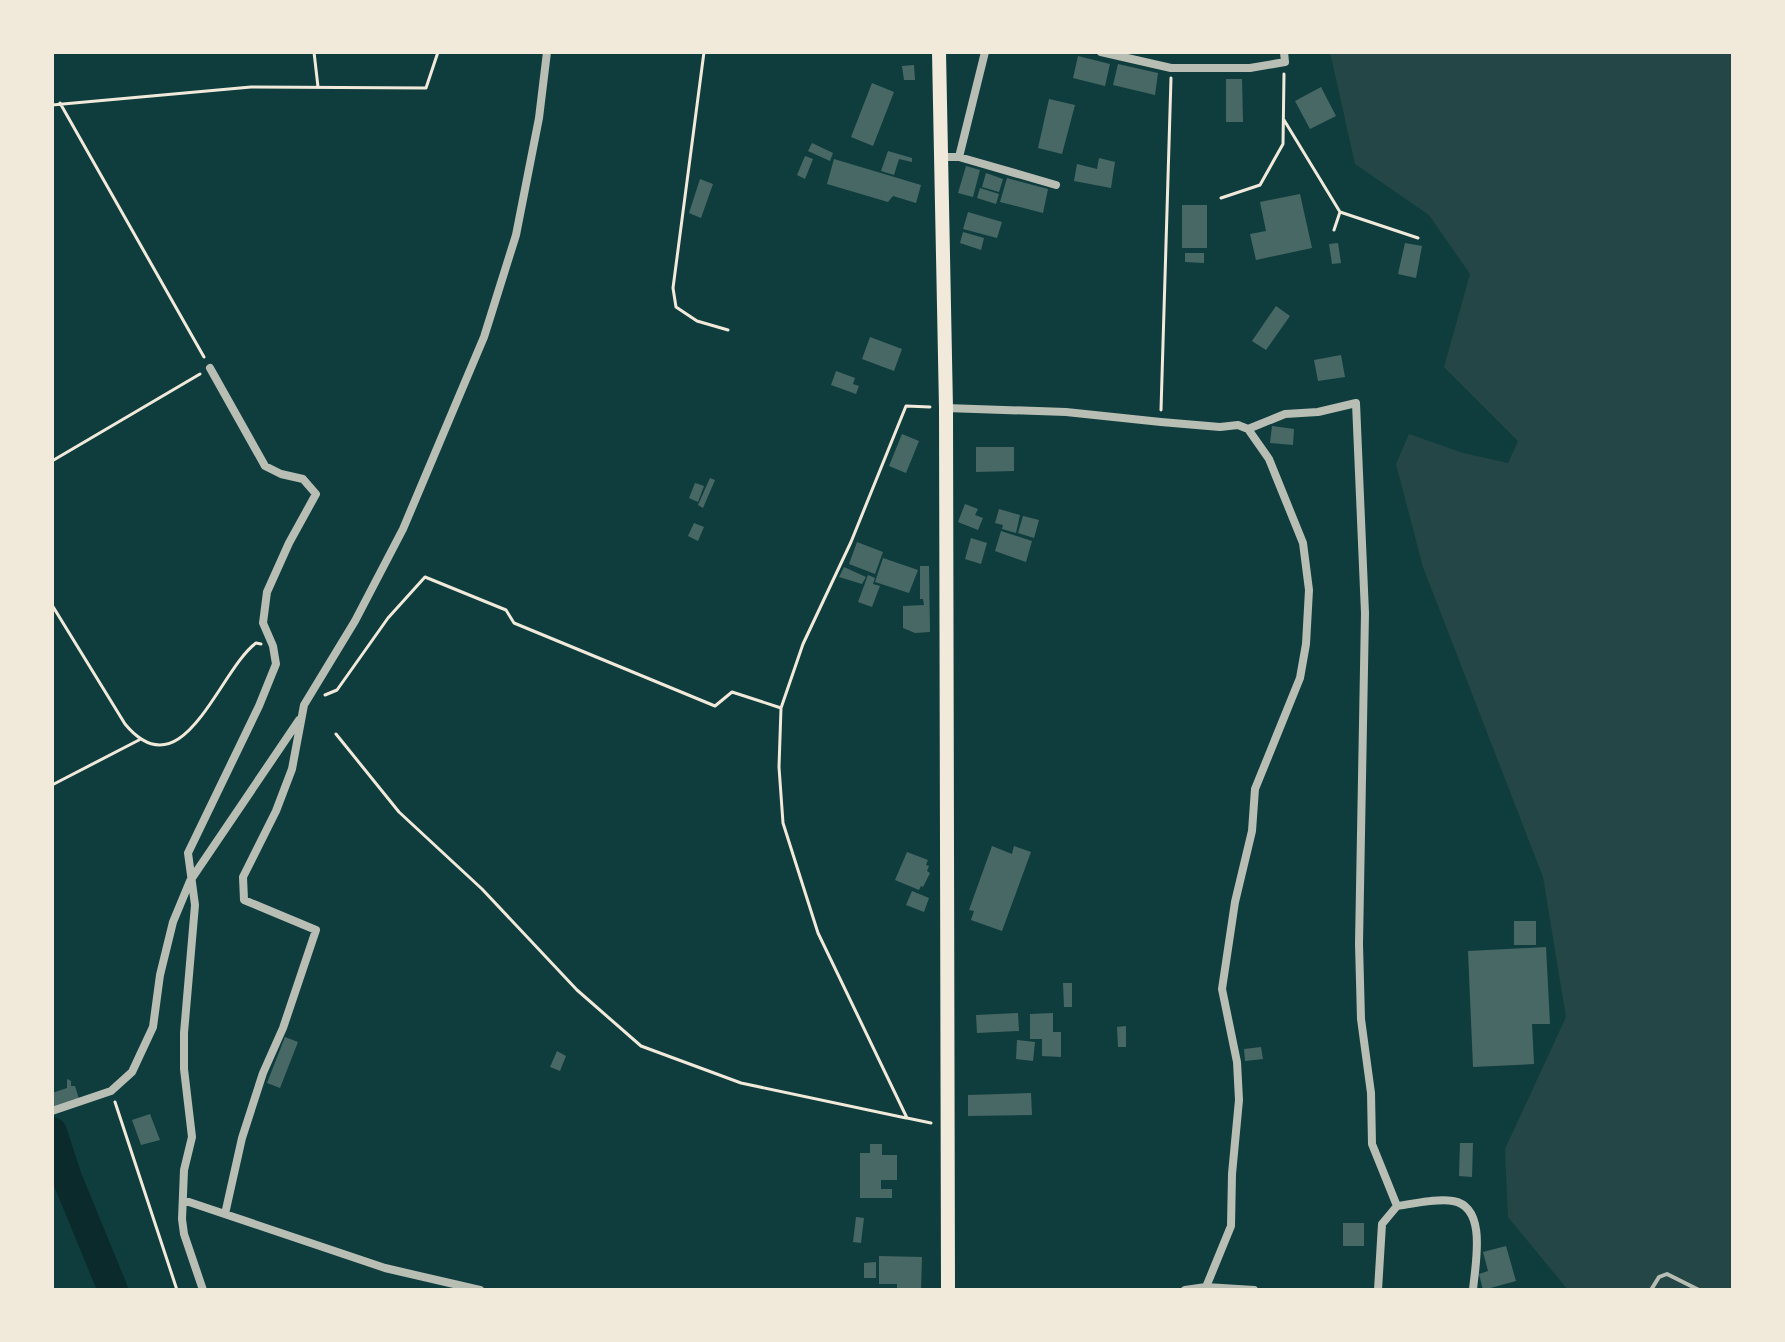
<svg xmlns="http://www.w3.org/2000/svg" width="1785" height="1342" viewBox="0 0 1785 1342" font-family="Arial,sans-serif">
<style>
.green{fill:#244646}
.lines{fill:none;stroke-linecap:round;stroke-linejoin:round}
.river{stroke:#0a2a2b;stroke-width:30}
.building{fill:#486865}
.path{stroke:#f1e9da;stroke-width:3}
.service{stroke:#b8beb3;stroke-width:4}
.minor{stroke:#b8beb3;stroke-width:8}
.trunk{stroke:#f1e9da;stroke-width:14}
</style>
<rect width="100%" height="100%" fill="#0f3d3e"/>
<path class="green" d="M 1330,52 L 1733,52 L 1733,1290 L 1568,1290 L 1508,1217 L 1505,1149 L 1566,1017 L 1543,877 L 1423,567 L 1396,464 L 1409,434 L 1463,453 L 1508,463 L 1518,441 L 1444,367 L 1470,274 L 1429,215 L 1355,164 Z"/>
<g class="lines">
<path class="river" d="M 52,1132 L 67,1178 L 113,1290"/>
</g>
<path class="building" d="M 1078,56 L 1110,64 L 1105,86 L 1073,78 Z
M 1118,64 L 1158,73 L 1155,95 L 1113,85 Z
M 914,65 L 915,80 L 904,80 L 902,66 Z
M 1226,79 L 1242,79 L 1243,122 L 1226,122 Z
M 872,83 L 894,92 L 873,146 L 851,137 Z
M 1321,87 L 1336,116 L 1310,129 L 1295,101 Z
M 1049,99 L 1075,105 L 1062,154 L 1038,148 Z
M 812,143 L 833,153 L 830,161 L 808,151 Z
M 888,151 L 912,158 L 912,162 L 899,159 L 894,175 L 881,171 Z
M 805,156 L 813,159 L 805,179 L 797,175 Z
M 1099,158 L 1115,162 L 1111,188 L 1074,181 L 1077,164 L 1097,169 Z
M 834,159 L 921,185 L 916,203 L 893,196 L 888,202 L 827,184 Z
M 966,166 L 980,170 L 973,197 L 958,193 Z
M 986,173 L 1003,179 L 999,192 L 982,187 Z
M 1007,178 L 1048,189 L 1043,213 L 1000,202 Z
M 700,179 L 713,184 L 701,218 L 689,213 Z
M 980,188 L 999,194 L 996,204 L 977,198 Z
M 1300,194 L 1312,248 L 1256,260 L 1250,234 L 1266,231 L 1260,202 Z
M 1182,205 L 1207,205 L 1207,248 L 1182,248 Z
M 968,212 L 1002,222 L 997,238 L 963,229 Z
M 963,232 L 984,238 L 981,250 L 960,243 Z
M 1338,243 L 1341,263 L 1332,264 L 1329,244 Z
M 1405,243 L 1422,246 L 1416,278 L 1398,274 Z
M 1185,253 L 1204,253 L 1204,263 L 1185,262 Z
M 1276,306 L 1290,316 L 1266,350 L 1252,341 Z
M 870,337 L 902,349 L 894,371 L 862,359 Z
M 1341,355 L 1345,377 L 1318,381 L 1314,360 Z
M 836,371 L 855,378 L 853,384 L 859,386 L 856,394 L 831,385 Z
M 1272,426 L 1294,429 L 1293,445 L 1270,443 Z
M 902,434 L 919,441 L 906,473 L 889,466 Z
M 976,447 L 1014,447 L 1014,471 L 976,472 Z
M 710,478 L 715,480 L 703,508 L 698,505 Z
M 695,483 L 704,486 L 698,502 L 689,498 Z
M 965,504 L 978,509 L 975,515 L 983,518 L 978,530 L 958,522 Z
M 999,509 L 1020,515 L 1016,533 L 1002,529 L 1003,525 L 995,523 Z
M 1023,516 L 1039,520 L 1034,538 L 1018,533 Z
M 694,523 L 704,527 L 698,541 L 688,536 Z
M 1001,531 L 1032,541 L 1026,562 L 995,551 Z
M 971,538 L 987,543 L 981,564 L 965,559 Z
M 857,542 L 883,552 L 875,574 L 849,564 Z
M 883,558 L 918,570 L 909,593 L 875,582 Z
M 920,566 L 929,566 L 930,632 L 915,633 L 903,628 L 903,606 L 924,605 L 923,599 L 920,599 Z
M 844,567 L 866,577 L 862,584 L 839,577 Z
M 868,575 L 875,578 L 873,584 L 880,586 L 872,607 L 858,602 Z
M 992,846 L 1012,854 L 1014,846 L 1031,852 L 1002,931 L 971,920 L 974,911 L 969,910 Z
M 907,852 L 928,860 L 926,865 L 929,866 L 927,871 L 930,873 L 923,887 L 921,886 L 919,890 L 895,880 Z
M 912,891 L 929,898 L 924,912 L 906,905 Z
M 1514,921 L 1536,921 L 1536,945 L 1514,945 Z
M 1546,947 L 1550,1024 L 1532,1024 L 1534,1064 L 1473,1067 L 1468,951 Z
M 1063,983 L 1072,983 L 1072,1007 L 1064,1007 Z
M 1018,1013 L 1019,1031 L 977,1033 L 976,1015 Z
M 1053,1013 L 1053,1032 L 1061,1032 L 1061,1057 L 1042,1056 L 1042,1039 L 1030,1039 L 1030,1014 Z
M 1126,1026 L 1126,1047 L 1118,1047 L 1117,1027 Z
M 285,1037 L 298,1042 L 280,1088 L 267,1083 Z
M 1017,1040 L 1035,1042 L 1033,1061 L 1016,1059 Z
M 1261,1047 L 1263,1059 L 1245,1061 L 1244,1049 Z
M 557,1051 L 566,1056 L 560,1071 L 550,1067 Z
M 67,1079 L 71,1081 L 71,1086 L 75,1086 L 79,1099 L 52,1109 L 52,1093 L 67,1088 Z
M 1031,1093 L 1032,1115 L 968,1116 L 968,1095 Z
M 150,1114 L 160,1140 L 141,1145 L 132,1120 Z
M 1460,1143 L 1473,1143 L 1472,1177 L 1459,1176 Z
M 870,1144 L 882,1144 L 882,1155 L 897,1155 L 897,1180 L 881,1180 L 881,1189 L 892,1189 L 892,1198 L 860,1198 L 860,1153 L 870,1153 Z
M 856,1217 L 864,1218 L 861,1243 L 853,1242 Z
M 1343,1223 L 1364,1223 L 1364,1246 L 1343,1246 Z
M 1506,1246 L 1516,1281 L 1483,1290 L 1479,1274 L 1488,1271 L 1483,1252 Z
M 879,1256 L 922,1257 L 921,1290 L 897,1290 L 897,1284 L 879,1284 Z
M 876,1262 L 876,1278 L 864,1278 L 864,1263 Z"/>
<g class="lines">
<path class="path" d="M 314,52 L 318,87
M 704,52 L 673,288 L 676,307 L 697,321 L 728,330
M 816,52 L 827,52
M 60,103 L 204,357
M 52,105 L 251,87 L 426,88 L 438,52
M 1284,120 L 1340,212 L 1418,238
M 1221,198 L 1260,185 L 1283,144 L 1284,74
M 1334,230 L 1340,212
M 930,407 L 906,406 L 851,542 L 803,644 L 781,708 L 779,767 L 783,823 L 818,933 L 907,1118 L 931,1123
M 1161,410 L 1171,78
M 52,461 L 200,374
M 52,605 L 125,724 C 183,794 219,670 256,643 L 261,644
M 325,695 L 337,690 L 388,618 L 425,577 L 506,610 L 514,623 L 715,706 L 732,692 L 781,708
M 336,734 L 399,812 L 482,889 L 577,990 L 641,1046 L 741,1083 L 906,1118
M 52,785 L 139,740
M 115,1102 L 177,1290"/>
<path class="service" d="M 1651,1290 L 1659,1277 L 1667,1274 L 1699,1290"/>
<path class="minor" d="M 1101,52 L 1171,68 L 1250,68 L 1285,62 L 1284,52
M 940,157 L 959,157 L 1056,185
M 959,157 L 985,52
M 946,408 L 1066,412 L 1161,422 L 1220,427 L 1238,425 L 1248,429 L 1285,414 L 1318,412 L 1356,403 L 1365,613 L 1359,944 L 1361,1019 L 1371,1093 L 1372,1144 L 1397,1206 L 1382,1224 L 1378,1290
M 52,1111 L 111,1091 L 132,1072 L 153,1027 L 160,975 L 173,922 L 190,881 L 299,720
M 183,1200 L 385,1268 L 480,1290
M 1397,1206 C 1414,1204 1436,1198 1453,1201 C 1488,1207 1475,1265 1473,1290
M 225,1214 L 242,1138 L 263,1073 L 283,1028 L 316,930 L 244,900 L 243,877 L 276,811 L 292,769 L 304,705 L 355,621 L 403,529 L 484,337 L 516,235 L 539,118 L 547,52
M 1206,1287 L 1231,1226 L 1232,1174 L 1239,1100 L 1237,1062 L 1222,989 L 1235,902 L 1252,831 L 1255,789 L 1300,678 L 1306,644 L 1309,590 L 1303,543 L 1269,459 L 1248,429
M 203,1290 L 184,1234 L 182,1219 L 184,1170 L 192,1137 L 184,1069 L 184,1033 L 195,905 L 188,853 L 259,706 L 276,664 L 273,646 L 263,623 L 267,592 L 289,543 L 316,494 L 303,479 L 281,474 L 265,466 L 210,368
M 1185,1290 L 1206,1287 L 1254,1290"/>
<path class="trunk" d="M 939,52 L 946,408 L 948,1290"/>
</g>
<rect width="1785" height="1342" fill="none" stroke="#f1e9da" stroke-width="108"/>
</svg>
